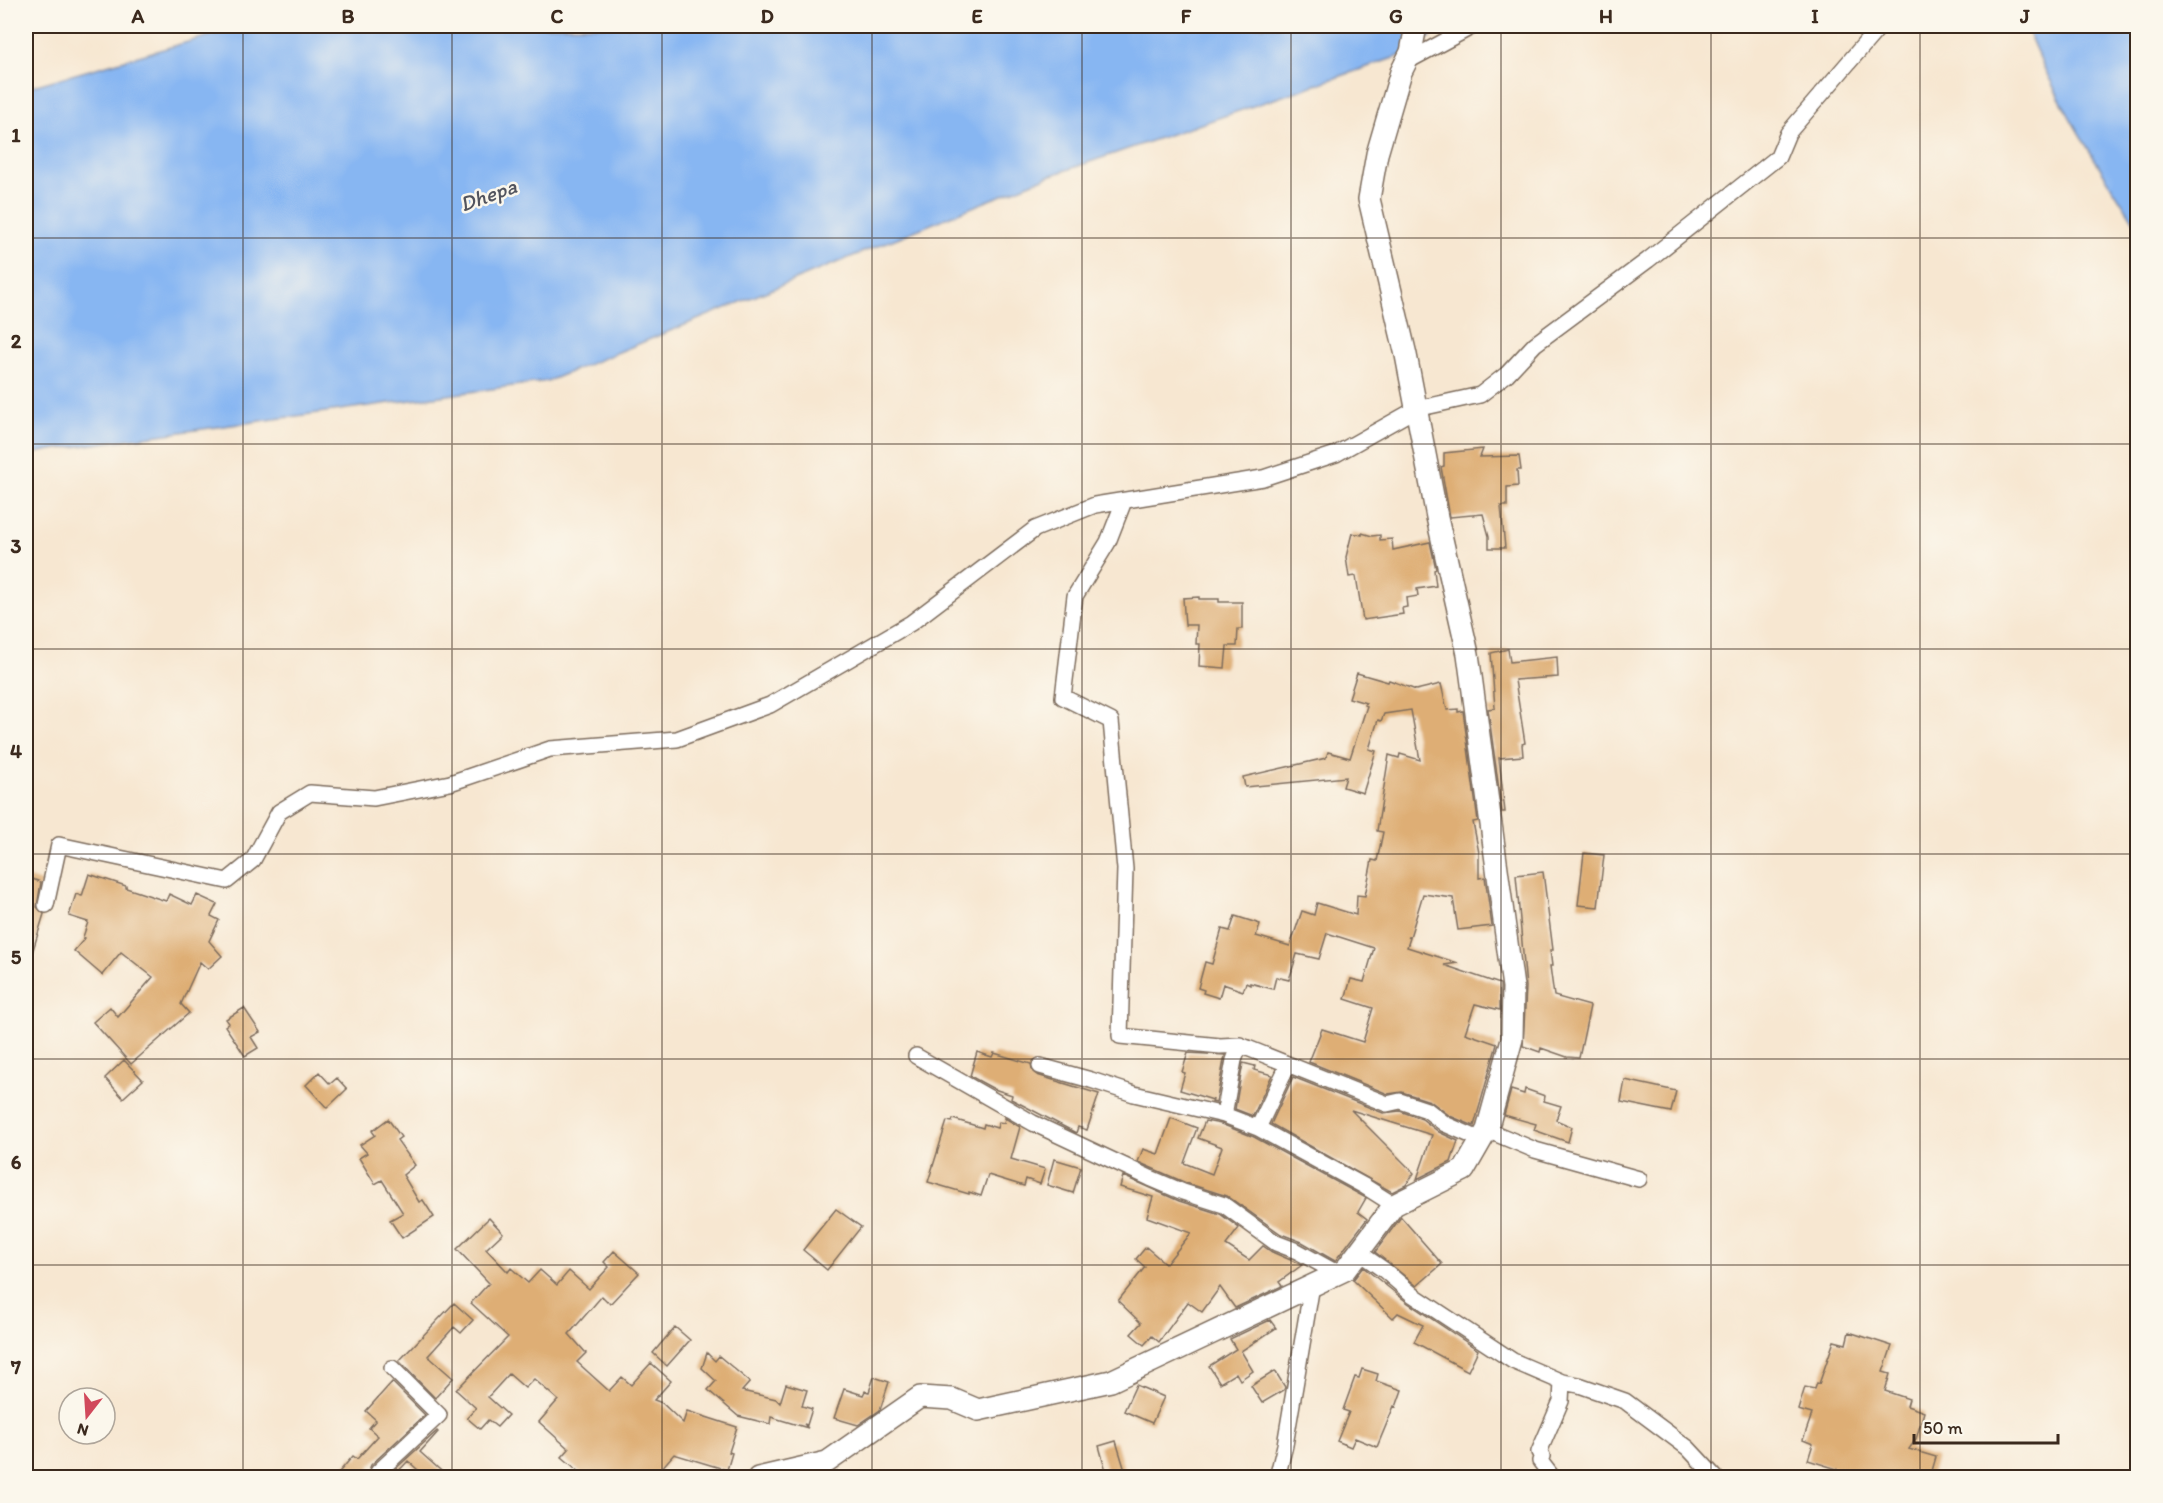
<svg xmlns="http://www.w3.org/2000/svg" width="2163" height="1503" viewBox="0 0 2163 1503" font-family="Itim,sans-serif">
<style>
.water{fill:#87b6f2;stroke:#617088;stroke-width:1.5}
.building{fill:#deae75}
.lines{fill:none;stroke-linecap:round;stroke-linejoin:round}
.street-casing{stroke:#7d6c5d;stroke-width:18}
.secondary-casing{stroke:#7d6c5d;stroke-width:24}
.street{stroke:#fff;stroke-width:15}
.secondary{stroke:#fff;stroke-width:21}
.grid{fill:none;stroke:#3b2a1e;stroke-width:1.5;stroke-opacity:0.55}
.labels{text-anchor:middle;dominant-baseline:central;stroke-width:5;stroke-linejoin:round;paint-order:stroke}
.water-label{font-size:22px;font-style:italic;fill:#52545e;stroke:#fbf7ec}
.neatline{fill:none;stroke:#3b2a1e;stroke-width:2}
.grid-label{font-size:20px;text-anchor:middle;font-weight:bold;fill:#3b2a1e}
</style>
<rect width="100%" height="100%" fill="#fbf7ec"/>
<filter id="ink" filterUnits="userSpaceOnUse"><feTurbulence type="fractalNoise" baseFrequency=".0167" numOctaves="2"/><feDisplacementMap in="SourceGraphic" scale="12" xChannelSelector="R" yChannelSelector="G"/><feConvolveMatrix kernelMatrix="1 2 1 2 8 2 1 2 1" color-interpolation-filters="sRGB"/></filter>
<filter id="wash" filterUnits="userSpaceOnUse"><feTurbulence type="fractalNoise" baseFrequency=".008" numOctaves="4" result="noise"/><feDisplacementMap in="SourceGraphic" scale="24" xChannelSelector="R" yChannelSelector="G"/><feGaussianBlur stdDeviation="1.35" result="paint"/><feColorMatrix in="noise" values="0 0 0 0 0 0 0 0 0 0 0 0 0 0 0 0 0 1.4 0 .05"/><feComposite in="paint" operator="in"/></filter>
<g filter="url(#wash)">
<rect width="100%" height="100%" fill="#f7e7d1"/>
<path class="water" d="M 244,26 L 1444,26 L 1411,52 L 1046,177 L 548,381 L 51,450 L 26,455 L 26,88 Z
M 2026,26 L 2137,26 L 2137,226 C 2096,162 2053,96 2026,26 Z"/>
<g id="blocks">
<path class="building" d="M 1483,449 L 1480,457 L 1519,456 L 1521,470 L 1517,470 L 1518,486 L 1507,487 L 1507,506 L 1501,506 L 1505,548 L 1489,548 L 1489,536 L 1483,514 L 1450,517 L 1441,467 L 1444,466 L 1444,453 Z
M 1352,533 L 1362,535 L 1362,533 L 1372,536 L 1380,535 L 1380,540 L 1392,539 L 1393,550 L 1430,542 L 1436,569 L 1434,570 L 1436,586 L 1417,589 L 1418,596 L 1406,598 L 1407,607 L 1402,608 L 1403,614 L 1363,620 L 1356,576 L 1349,577 L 1346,557 Z
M 1199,597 L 1199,599 L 1219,599 L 1219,602 L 1242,602 L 1242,629 L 1238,629 L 1237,646 L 1227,646 L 1225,668 L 1199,666 L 1200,644 L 1196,644 L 1197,625 L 1185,625 L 1183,598 Z
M 1508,649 L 1510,662 L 1557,657 L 1558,677 L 1515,680 L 1525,743 L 1522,744 L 1523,756 L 1499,758 L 1505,812 L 1502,812 L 1488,709 L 1495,708 L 1491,653 Z
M 1357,673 L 1388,682 L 1389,680 L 1416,690 L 1441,684 L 1447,710 L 1458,709 L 1458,712 L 1463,711 L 1478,821 L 1473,822 L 1479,853 L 1479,878 L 1485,877 L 1492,926 L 1458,930 L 1453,898 L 1423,894 L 1410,937 L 1408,937 L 1410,938 L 1407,947 L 1458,963 L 1444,965 L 1500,984 L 1500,1010 L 1475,1004 L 1465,1033 L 1497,1044 L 1474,1126 L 1450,1116 L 1430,1101 L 1402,1092 L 1388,1094 L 1309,1062 L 1322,1029 L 1363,1042 L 1373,1008 L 1345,999 L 1351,979 L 1364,982 L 1374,948 L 1327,933 L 1319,959 L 1297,954 L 1289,980 L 1276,977 L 1273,989 L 1250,983 L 1250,985 L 1246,983 L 1243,991 L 1223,984 L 1219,998 L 1203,993 L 1204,990 L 1198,988 L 1205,962 L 1212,964 L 1222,929 L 1230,931 L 1235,916 L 1260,924 L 1256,936 L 1290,946 L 1302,911 L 1314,915 L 1317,903 L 1356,915 L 1357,895 L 1365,896 L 1372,860 L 1377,861 L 1383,832 L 1377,831 L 1389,755 L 1399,758 L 1400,754 L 1420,760 L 1411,710 L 1384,714 L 1381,721 L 1378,720 L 1369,749 L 1376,751 L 1363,793 L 1343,787 L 1346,777 L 1245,787 L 1243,777 L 1326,758 L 1328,752 L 1350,758 L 1367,706 L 1365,705 L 1366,703 L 1349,698 Z
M 1584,853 L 1604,855 L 1598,907 L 1578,905 Z
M 1543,872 L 1553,950 L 1550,950 L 1552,966 L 1550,966 L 1554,996 L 1590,1006 L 1579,1058 L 1567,1057 L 1541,1048 L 1540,1052 L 1523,1046 L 1526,987 L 1516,875 Z
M 89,874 L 126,886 L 126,888 L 166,901 L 169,894 L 192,905 L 197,895 L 217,904 L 211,916 L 219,920 L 209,941 L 222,956 L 208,969 L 200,962 L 181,1004 L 189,1013 L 131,1064 L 93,1022 L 110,1007 L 118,1017 L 153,977 L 121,952 L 102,975 L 74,951 L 85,938 L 83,937 L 88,922 L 69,916 L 76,894 L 82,896 Z
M 26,877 L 41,882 L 37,907 L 44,914 L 29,963 L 26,962 Z
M 244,1008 L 260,1032 L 251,1037 L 258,1048 L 245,1056 L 225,1026 L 229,1023 L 226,1019 Z
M 977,1052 L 992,1057 L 994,1053 L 1031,1064 L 1033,1072 L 1037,1075 L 1099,1094 L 1087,1130 L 1078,1127 L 1076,1133 L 1011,1099 L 1012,1095 L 994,1089 L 970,1076 Z
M 1188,1053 L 1225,1055 L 1216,1103 L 1212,1102 L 1213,1100 L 1180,1090 L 1185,1073 L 1182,1072 Z
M 124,1060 L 143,1080 L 123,1098 L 105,1078 Z
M 1243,1063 L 1255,1066 L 1254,1070 L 1272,1075 L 1253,1116 L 1235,1109 Z
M 319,1072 L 330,1084 L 337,1078 L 347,1089 L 327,1108 L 306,1085 Z
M 1293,1077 L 1383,1113 L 1400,1111 L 1422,1119 L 1439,1132 L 1458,1141 L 1451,1162 L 1417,1179 L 1432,1135 L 1351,1110 L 1414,1173 L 1406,1185 L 1392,1192 L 1271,1124 Z
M 1625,1080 L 1676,1091 L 1671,1112 L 1621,1102 Z
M 1525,1089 L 1545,1096 L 1544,1101 L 1561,1106 L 1556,1120 L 1572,1127 L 1568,1142 L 1534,1130 L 1536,1124 L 1504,1115 L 1511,1090 L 1524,1094 Z
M 1005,1118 L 1020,1127 L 1011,1159 L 1045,1169 L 1040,1184 L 1026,1179 L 1024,1186 L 988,1175 L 981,1196 L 969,1192 L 969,1194 L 928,1182 L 947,1121 L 952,1122 L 953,1119 L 983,1128 L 984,1124 L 997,1128 L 999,1122 L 1004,1123 Z
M 1171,1118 L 1197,1128 L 1184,1163 L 1212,1174 L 1222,1147 L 1198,1138 L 1205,1121 L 1221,1124 L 1254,1137 L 1366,1198 L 1358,1212 L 1367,1219 L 1335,1261 L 1302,1242 L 1281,1234 L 1227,1196 L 1186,1183 L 1138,1162 L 1143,1149 L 1158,1154 Z
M 388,1119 L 401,1137 L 397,1140 L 415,1165 L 403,1175 L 419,1202 L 423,1200 L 434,1217 L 402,1238 L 390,1220 L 403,1213 L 382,1180 L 375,1184 L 359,1158 L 367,1153 L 360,1145 L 375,1135 L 372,1131 Z
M 1054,1159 L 1081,1167 L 1073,1193 L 1047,1185 Z
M 1123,1176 L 1179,1201 L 1220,1214 L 1239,1228 L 1226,1245 L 1249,1260 L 1263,1246 L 1272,1252 L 1302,1265 L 1279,1282 L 1282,1286 L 1235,1308 L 1220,1287 L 1202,1312 L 1188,1302 L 1159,1342 L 1152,1336 L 1144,1345 L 1131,1334 L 1141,1323 L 1118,1301 L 1145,1267 L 1136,1259 L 1146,1247 L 1166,1264 L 1191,1233 L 1147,1217 L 1153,1197 L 1120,1187 Z
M 836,1209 L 861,1227 L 827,1270 L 803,1250 Z
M 1401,1217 L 1442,1264 L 1417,1286 L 1375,1252 Z
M 489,1218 L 503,1233 L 486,1249 L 508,1272 L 511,1268 L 528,1283 L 540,1270 L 557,1285 L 569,1271 L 589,1289 L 609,1267 L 604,1262 L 614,1251 L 639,1273 L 610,1304 L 602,1296 L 569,1334 L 586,1353 L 577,1362 L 609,1391 L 622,1377 L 631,1385 L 651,1363 L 671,1381 L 654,1400 L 662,1403 L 683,1423 L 687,1411 L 737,1427 L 729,1452 L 732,1453 L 727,1470 L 674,1454 L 653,1478 L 587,1478 L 562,1457 L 569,1449 L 539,1422 L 558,1400 L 534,1379 L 525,1388 L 509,1374 L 488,1397 L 508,1415 L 497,1427 L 488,1420 L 480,1429 L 467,1418 L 476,1408 L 456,1390 L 508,1337 L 471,1303 L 489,1283 L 457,1249 Z
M 1363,1267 L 1408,1303 L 1478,1350 L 1468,1371 L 1414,1342 L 1423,1325 L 1398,1313 L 1393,1318 L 1353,1280 Z
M 454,1303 L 473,1320 L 461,1333 L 454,1327 L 428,1356 L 453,1378 L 435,1398 L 399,1361 Z
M 1270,1320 L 1276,1328 L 1241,1351 L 1253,1371 L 1240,1380 L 1236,1373 L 1220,1383 L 1209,1366 L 1236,1349 L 1230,1339 Z
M 675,1327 L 690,1340 L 667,1366 L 653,1353 Z
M 1849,1332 L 1892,1346 L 1883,1372 L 1890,1374 L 1885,1391 L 1909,1399 L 1907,1406 L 1924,1412 L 1916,1439 L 1909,1449 L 1936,1457 L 1930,1478 L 1835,1478 L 1837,1469 L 1808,1460 L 1813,1444 L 1803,1440 L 1812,1414 L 1798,1410 L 1805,1387 L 1815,1389 L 1817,1383 L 1819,1384 L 1834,1341 L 1846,1344 Z
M 707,1353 L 715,1361 L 719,1356 L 750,1382 L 742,1391 L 776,1399 L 780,1403 L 786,1384 L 807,1390 L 802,1406 L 812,1409 L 807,1425 L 804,1424 L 808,1428 L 771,1417 L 770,1424 L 738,1416 L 708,1390 L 716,1381 L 702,1368 Z
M 1362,1369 L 1378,1374 L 1376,1381 L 1402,1390 L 1396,1407 L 1394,1406 L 1377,1447 L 1355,1438 L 1351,1447 L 1337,1441 L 1349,1412 L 1343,1410 L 1355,1377 L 1359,1378 Z
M 1275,1371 L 1285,1387 L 1284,1390 L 1262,1403 L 1251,1386 Z
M 874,1377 L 889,1382 L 880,1410 L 858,1425 L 834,1418 L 844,1389 L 863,1395 L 865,1391 L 869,1392 Z
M 392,1382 L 425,1415 L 371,1465 L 369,1470 L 370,1478 L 334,1478 L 353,1456 L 357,1459 L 378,1436 L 369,1428 L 376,1420 L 366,1411 Z
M 1136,1385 L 1164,1397 L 1152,1423 L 1124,1411 Z
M 437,1431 L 438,1432 L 420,1452 L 449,1478 L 427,1478 L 408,1461 L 393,1477 L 392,1472 Z
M 1116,1441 L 1126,1474 L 1108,1478 L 1099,1446 Z"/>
</g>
</g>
<g filter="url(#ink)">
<use href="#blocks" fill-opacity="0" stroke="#7d6c5d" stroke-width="1.5"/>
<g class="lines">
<g class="street-casing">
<path id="street" d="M 1406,62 L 1473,26
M 1124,501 L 1108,542 L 1075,596 L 1063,697 L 1111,721 L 1125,869 L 1120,1036 L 1220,1046 L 1240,1045 L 1387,1104 L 1400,1101 L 1427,1110 L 1445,1124 L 1477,1138 L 1487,1130 L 1535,1150 L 1639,1179
M 46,905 L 59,845 L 227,881 L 253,860 L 279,812 L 310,793 L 374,798 L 450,783 L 550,749 L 677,739 L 770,705 L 911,623 L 1035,529 L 1095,505 L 1263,478 L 1336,454 L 1416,409 L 1480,395 L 1507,374 L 1535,344 L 1648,260 L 1778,157 L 1788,133 L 1880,26
M 916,1056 L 1033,1123 L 1150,1178 L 1183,1192 L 1224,1205 L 1276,1243 L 1297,1251 L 1337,1273
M 1040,1066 L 1091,1080 L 1134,1094 L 1224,1115 L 1258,1128 L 1364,1186 L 1394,1205
M 1224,1115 L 1234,1060 L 1240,1045
M 1258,1128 L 1288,1065
M 1358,1252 L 1384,1270 L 1413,1295 L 1513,1361 L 1562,1382 L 1579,1385 L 1625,1401 L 1688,1448 L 1716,1478
M 384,1478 L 378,1472 L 439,1415 L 392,1368
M 1277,1478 L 1285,1445 L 1312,1285
M 1553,1478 L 1540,1461 L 1542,1456 L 1539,1452 L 1561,1401 L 1562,1382"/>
</g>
<g class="secondary-casing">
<path id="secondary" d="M 758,1478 L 827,1462 L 920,1397 L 952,1399 L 978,1410 L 1111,1381 L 1345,1270 L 1394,1205 L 1464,1170 L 1487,1130 L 1512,1039 L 1513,987 L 1468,654 L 1437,517 L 1406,355 L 1369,199 L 1377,154 L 1401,72 L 1411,52 L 1416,26"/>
</g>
<use href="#street" class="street"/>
<use href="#secondary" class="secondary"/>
</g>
</g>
<path class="grid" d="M 243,26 L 243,1478M 452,26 L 452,1478M 662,26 L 662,1478M 872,26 L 872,1478M 1082,26 L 1082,1478M 1291,26 L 1291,1478M 1501,26 L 1501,1478M 1711,26 L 1711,1478M 1920,26 L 1920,1478M 26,238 L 2138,238M 26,444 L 2138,444M 26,649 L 2138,649M 26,854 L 2138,854M 26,1059 L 2138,1059M 26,1265 L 2138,1265"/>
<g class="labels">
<g class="water-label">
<text transform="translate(488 195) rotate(-20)">Dhepa</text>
</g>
</g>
<rect width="2163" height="1503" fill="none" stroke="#fbf7ec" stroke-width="66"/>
<g transform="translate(87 1416) rotate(197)"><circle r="28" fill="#fbf7ec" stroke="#aea59a" stroke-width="1.5"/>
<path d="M0-4.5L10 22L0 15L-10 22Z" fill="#d1495b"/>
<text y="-9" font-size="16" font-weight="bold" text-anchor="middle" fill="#3b2a1e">N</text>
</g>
<path d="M1914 1434v9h144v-9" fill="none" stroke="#3b2a1e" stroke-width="3"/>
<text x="1923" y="1434" font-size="18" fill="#3b2a1e" stroke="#fbf7ec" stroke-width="4.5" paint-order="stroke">50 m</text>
<rect x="33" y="33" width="2097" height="1437" class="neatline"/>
<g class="grid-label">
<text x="138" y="23">A</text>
<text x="348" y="23">B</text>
<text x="557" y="23">C</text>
<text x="767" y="23">D</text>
<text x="977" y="23">E</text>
<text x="1186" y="23">F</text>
<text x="1396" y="23">G</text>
<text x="1606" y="23">H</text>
<text x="1815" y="23">I</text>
<text x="2025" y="23">J</text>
<text x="16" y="142">1</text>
<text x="16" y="348">2</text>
<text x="16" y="553">3</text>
<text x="16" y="758">4</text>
<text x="16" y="964">5</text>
<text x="16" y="1169">6</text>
<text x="16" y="1374">7</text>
</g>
</svg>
